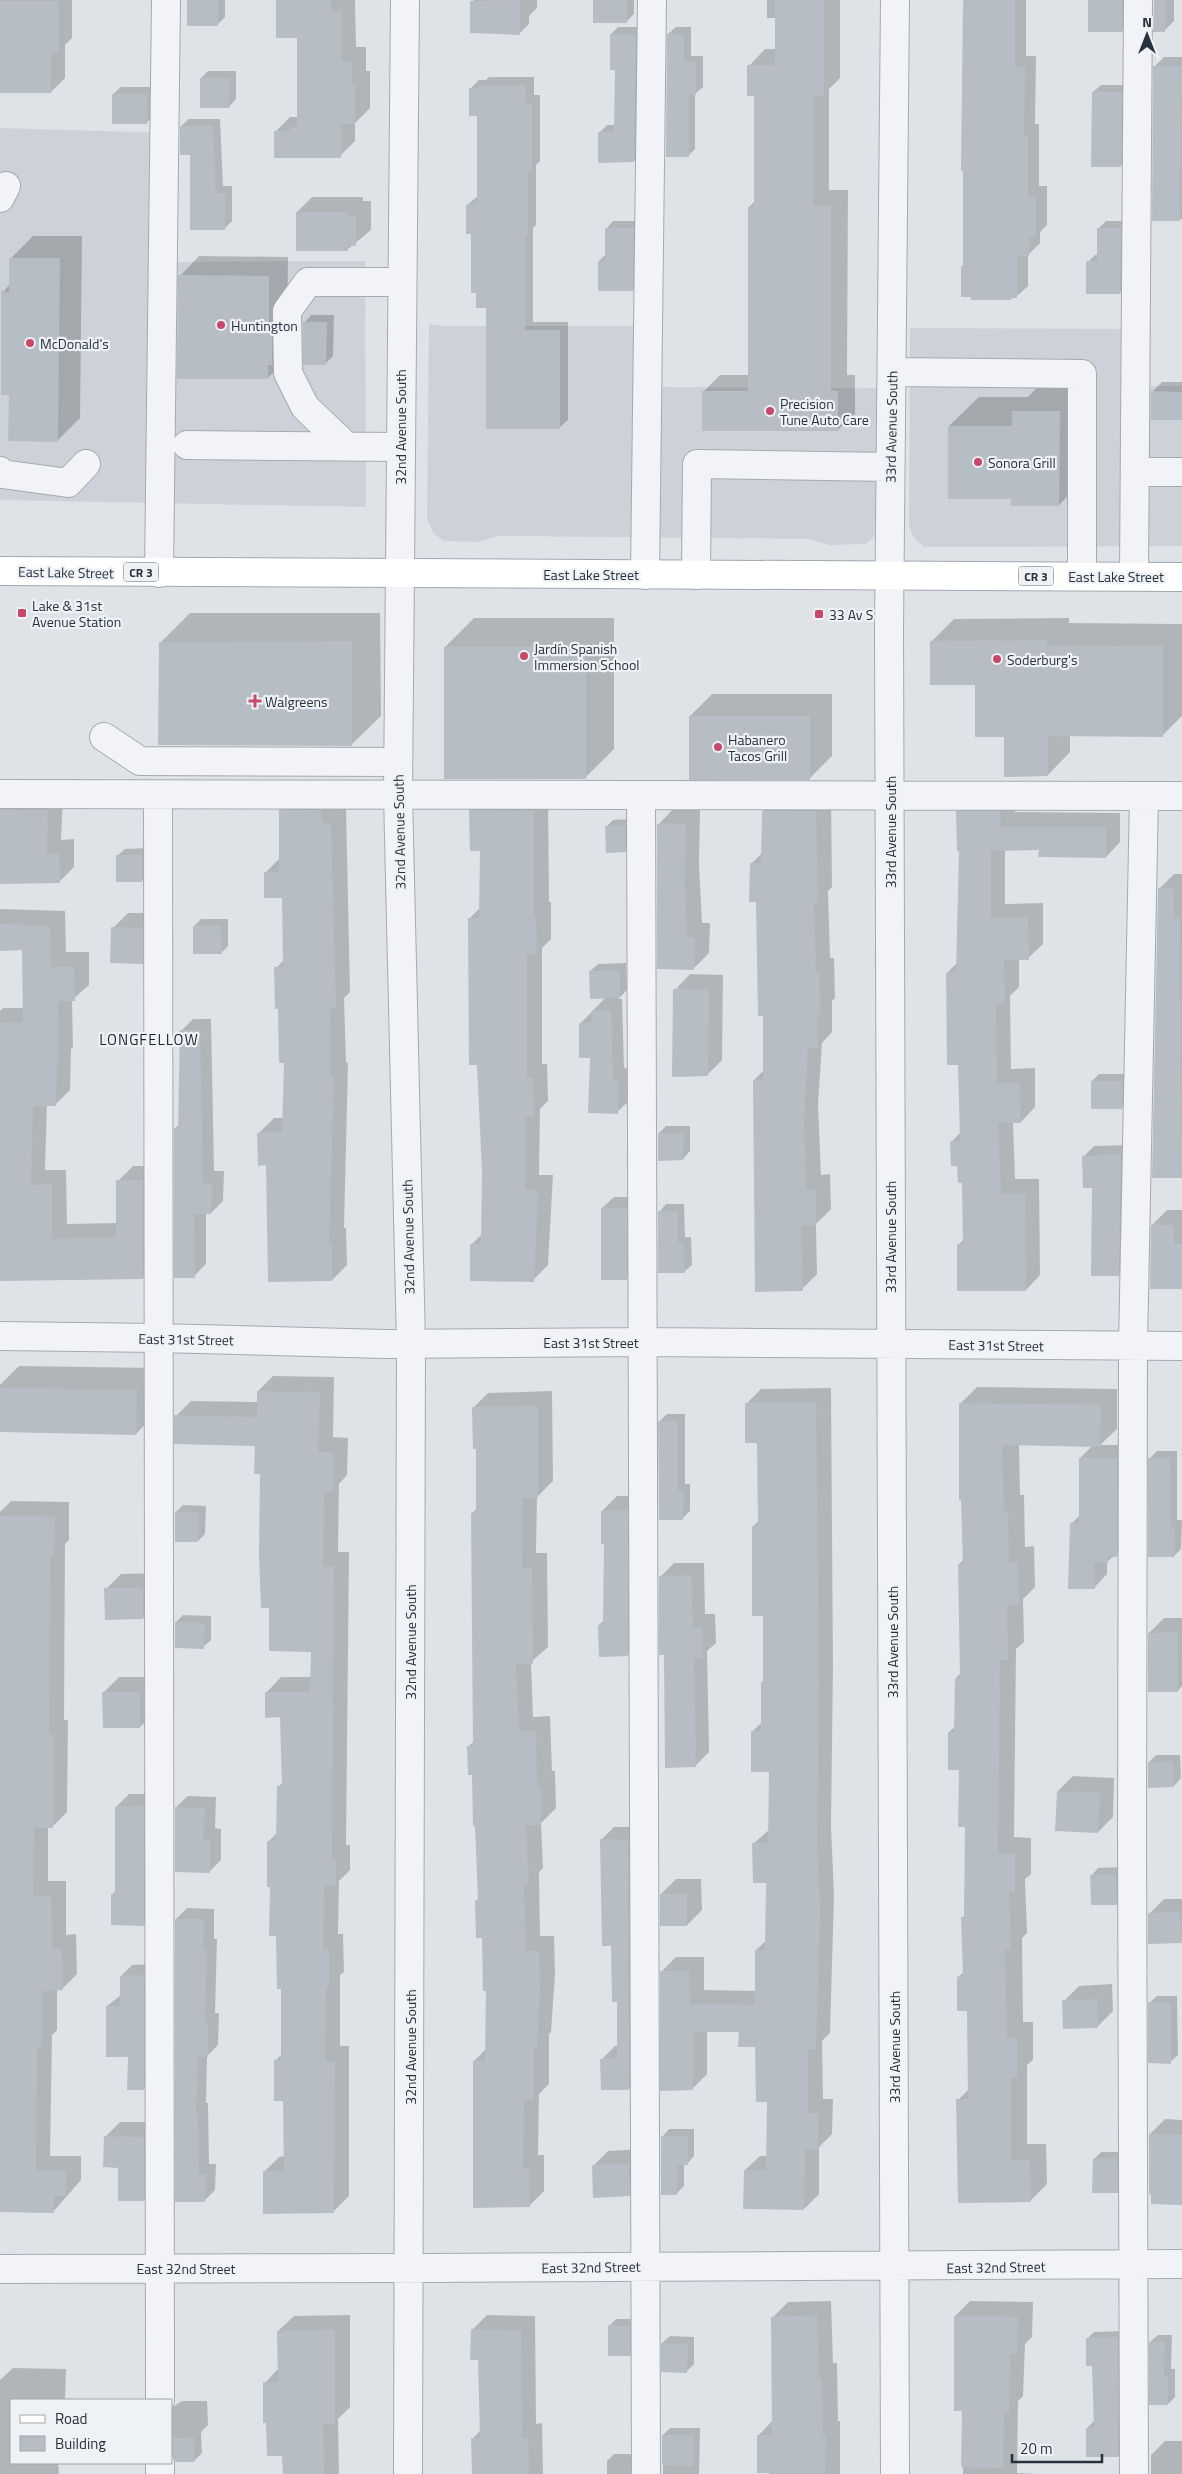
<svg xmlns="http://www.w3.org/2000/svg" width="1182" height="2474" viewBox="0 0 1182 2474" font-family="'Titillium Web',sans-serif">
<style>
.built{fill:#cdd2d9}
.shadow{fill:#0003}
.building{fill:#b6bdc4}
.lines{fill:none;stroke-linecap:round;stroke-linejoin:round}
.minor-casing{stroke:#a4aab1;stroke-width:30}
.major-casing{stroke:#9ea9b3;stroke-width:30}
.minor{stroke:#f1f3f6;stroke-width:28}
.major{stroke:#fff;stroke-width:28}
.poi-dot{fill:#c84869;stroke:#eef2f5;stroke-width:2}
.labels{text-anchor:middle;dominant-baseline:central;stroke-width:4.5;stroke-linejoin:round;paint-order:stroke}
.shield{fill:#eef2f5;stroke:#636c75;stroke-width:1}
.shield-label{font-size:12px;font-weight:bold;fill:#28323e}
.poi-label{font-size:14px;fill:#28323e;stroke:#eef2f5;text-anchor:start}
.street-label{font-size:14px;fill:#28323e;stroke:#eef2f5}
.neighbourhood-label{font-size:15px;letter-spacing:1px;fill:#1b232e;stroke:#eef2f5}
</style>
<rect width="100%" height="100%" fill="#dfe3e7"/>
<path class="built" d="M 0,128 L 171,133 L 171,262 L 365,261 L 366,507 L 0,500 Z
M 429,324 L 443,326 L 658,326 L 658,387 L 877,388 L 876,530 L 873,538 L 865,544 L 829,545 L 810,539 L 497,536 L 479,542 L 444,541 L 434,534 L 427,519 Z
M 910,328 L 1146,329 L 1146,386 L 1182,386 L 1182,546 L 924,547 L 914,538 L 909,525 Z"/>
<path class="shadow" d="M 0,0 L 72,0 L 72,38 L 65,45 L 65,78 L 51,92 L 0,91 Z
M 188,0 L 225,0 L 225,17 L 218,24 Z
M 277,0 L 355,0 L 356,47 L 366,47 L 366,71 L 370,71 L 370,108 L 355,123 L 355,141 L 340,156 L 275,132 L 290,117 L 299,117 L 299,36 Z
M 473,0 L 537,0 L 537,8 L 529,16 L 529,24 L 519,34 Z
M 595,0 L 634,0 L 634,14 L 627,21 Z
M 767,0 L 840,0 L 840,78 L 829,89 L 829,190 L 848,190 L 847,375 L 855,375 L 855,414 L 838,430 L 703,392 L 720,375 L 749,375 L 749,207 L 756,200 L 756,95 L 749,66 L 765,49 L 776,49 L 776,18 L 767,18 Z
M 964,0 L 1026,0 L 1026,56 L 1036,56 L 1035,124 L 1039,124 L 1039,186 L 1047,186 L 1047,225 L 1040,232 L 1040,243 L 1028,255 L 1028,286 L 1016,297 L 1010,299 L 962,266 L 965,264 L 965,169 L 963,169 Z
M 1089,0 L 1133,0 L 1132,21 L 1122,31 Z
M 1155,0 L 1174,0 L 1174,21 L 1164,31 Z
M 618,27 L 643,27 L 641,154 L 634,161 L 600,132 L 607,125 L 616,125 L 617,69 L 611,34 Z
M 676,27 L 691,27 L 691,56 L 703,56 L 703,87 L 695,94 L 695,149 L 688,156 L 668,34 Z
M 1164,57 L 1182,57 L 1182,219 L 1153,219 L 1154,67 Z
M 208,71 L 236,71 L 236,99 L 229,107 L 201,78 Z
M 489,77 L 534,77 L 534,95 L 540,95 L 540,161 L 536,165 L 536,225 L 533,228 L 533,322 L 568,322 L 568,420 L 559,428 L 487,307 L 467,205 L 478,196 L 478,115 L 471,88 L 479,80 L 486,80 Z
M 1101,85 L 1129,85 L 1128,158 L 1121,165 L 1093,92 Z
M 121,87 L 154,87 L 154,116 L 146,123 L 113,94 Z
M 189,119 L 220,119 L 223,186 L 232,186 L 232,221 L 225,228 L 181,126 Z
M 312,197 L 363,197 L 363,201 L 371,201 L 371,230 L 347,250 L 297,212 Z
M 613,221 L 640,221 L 640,283 L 632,290 L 599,261 L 606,254 L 606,229 Z
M 1106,221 L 1128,221 L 1127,286 L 1120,293 L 1088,262 L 1095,255 L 1099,255 L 1099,228 Z
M 33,236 L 82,236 L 80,418 L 57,441 L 10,394 L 3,292 L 10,284 L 11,258 Z
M 199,256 L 288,257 L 287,358 L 268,378 L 180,276 Z
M 311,315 L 334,315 L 333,356 L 326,363 L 304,323 Z
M 1042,382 L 1089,382 L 1088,475 L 1059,505 L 1012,498 L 949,426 L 979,397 L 1028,397 Z
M 1162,382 L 1182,382 L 1182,419 L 1152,392 Z
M 190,613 L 380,613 L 381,716 L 351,745 L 161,642 Z
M 474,618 L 614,618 L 614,749 L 585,778 L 445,647 Z
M 1069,618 L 1069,623 L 1182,624 L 1182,716 L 1162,736 L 1070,735 L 1070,752 L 1048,775 L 1005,736 L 976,684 L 931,642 L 954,619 Z
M 712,694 L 832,694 L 832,756 L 810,778 L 690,716 Z
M 63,795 L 61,840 L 74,839 L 74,867 L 59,882 L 0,883 L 0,801 Z
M 295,795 L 336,796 L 337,809 L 346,808 L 350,992 L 344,998 L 346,1062 L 348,1063 L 344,1228 L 346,1228 L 347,1265 L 332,1280 L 267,1164 L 259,1133 L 274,1118 L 284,1118 L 285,1061 L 276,968 L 285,959 L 283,897 L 265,873 L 280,858 L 280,811 Z
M 485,796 L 548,796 L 549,902 L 551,902 L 551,939 L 542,948 L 542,1064 L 547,1064 L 548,1101 L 540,1109 L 539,1175 L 553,1175 L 548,1265 L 533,1280 L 472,1244 L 482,1234 L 483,1172 L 470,918 L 481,907 L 481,849 L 470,811 Z
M 778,796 L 831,796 L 832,887 L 828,891 L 830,958 L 834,958 L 835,998 L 832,1001 L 832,1032 L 822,1043 L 818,1104 L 821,1175 L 830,1174 L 831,1209 L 816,1224 L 817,1274 L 802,1289 L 754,1080 L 764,1070 L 764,1015 L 758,901 L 751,864 L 762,853 L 763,811 Z
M 972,797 L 1015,797 L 1015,812 L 1120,813 L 1120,842 L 1106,857 L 1040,849 L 1005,850 L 1005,904 L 1043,903 L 1043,944 L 1028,958 L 1019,958 L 1019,987 L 1010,996 L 1011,1069 L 1035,1068 L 1035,1107 L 1021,1122 L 1013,1122 L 1015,1179 L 1039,1179 L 1040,1275 L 1026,1290 L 958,1245 L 964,1239 L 963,1182 L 951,1142 L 961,1132 L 960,1064 L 947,973 L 958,962 L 960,850 L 958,812 Z
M 700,808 L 699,865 L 702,923 L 710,923 L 709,953 L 694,968 L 658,825 L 673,809 Z
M 632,819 L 632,844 L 625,851 L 606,827 L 613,820 Z
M 149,848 L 149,873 L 142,881 L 117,856 L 125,849 Z
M 1174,874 L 1182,874 L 1182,1177 L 1153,1177 L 1159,889 Z
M 0,909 L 65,911 L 66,952 L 89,952 L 89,985 L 72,1000 L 73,1047 L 71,1049 L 70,1090 L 55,1105 L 47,1105 L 45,1170 L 66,1170 L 67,1224 L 118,1223 L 118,1181 L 133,1166 L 157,1166 L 158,1263 L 142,1278 L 0,1279 L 0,1011 L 3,1008 L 24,1008 L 24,949 L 0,949 Z
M 128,913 L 157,913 L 157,948 L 142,963 L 113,928 Z
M 201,919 L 228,919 L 228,946 L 221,953 L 194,926 Z
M 626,963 L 627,990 L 618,999 L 622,999 L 624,1068 L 630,1069 L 629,1101 L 617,1112 L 591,1057 L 580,1024 L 606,997 L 590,971 L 598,964 Z
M 690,974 L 723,975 L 722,1060 L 707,1075 L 675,990 Z
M 193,1019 L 211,1019 L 214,1171 L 224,1171 L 223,1201 L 211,1213 L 206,1213 L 206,1264 L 194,1276 L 175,1128 L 179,1125 L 181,1031 Z
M 1099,1074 L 1129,1074 L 1129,1101 L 1122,1108 L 1092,1081 Z
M 666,1126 L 690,1126 L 690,1151 L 683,1159 L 659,1133 Z
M 1131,1145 L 1129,1264 L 1118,1275 L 1084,1156 L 1094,1146 Z
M 614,1197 L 638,1197 L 638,1267 L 626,1279 L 602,1208 Z
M 666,1204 L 684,1204 L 685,1237 L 691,1237 L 692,1265 L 684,1272 L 659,1212 Z
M 1167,1210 L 1182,1210 L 1182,1288 L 1152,1225 Z
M 19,1366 L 159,1368 L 158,1411 L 136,1434 L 0,1431 L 0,1385 Z
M 273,1376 L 334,1377 L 333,1437 L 348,1438 L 347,1475 L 339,1484 L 338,1552 L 349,1552 L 346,1845 L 350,1845 L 350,1870 L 339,1881 L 338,1934 L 343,1934 L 344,1972 L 340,1975 L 340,2046 L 349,2046 L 349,2196 L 334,2211 L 264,2172 L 279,2157 L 285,2156 L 284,2100 L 275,2061 L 282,2054 L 282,1988 L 268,1842 L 278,1832 L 278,1787 L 283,1783 L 281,1716 L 266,1693 L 281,1677 L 312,1677 L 312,1651 L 270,1607 L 261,1473 L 256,1444 L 176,1416 L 191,1401 L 258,1402 L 258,1391 Z
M 977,1387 L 1117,1389 L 1117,1429 L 1100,1445 L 1130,1445 L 1130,1542 L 1107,1562 L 1107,1574 L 1094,1588 L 1071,1524 L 1080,1515 L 1080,1458 L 1093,1445 L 1019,1444 L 1020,1495 L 1024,1495 L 1025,1547 L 1034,1546 L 1035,1587 L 1023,1599 L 1024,1642 L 1016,1649 L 1014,1837 L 1031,1838 L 1031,1874 L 1025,1879 L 1027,1933 L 1022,1938 L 1023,2022 L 1033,2022 L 1033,2060 L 1027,2065 L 1027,2144 L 1046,2144 L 1047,2184 L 1030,2201 L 958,2100 L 969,2089 L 968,2009 L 958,1977 L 964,1972 L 963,1917 L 965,1915 L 966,1826 L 960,1769 L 949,1732 L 955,1727 L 956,1678 L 961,1673 L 959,1564 L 964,1559 L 960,1404 Z
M 831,1388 L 833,1666 L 831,1826 L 834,1895 L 830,2033 L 822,2041 L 823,2099 L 833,2099 L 832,2134 L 819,2147 L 819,2194 L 804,2209 L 745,2170 L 760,2156 L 768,2156 L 769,2101 L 756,2046 L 740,2031 L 707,2031 L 707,2074 L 692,2089 L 661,1972 L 676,1957 L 704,1957 L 704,1990 L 756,1991 L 756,1950 L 766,1941 L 767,1882 L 753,1844 L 770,1829 L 771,1771 L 753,1731 L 762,1722 L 762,1682 L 765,1679 L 764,1615 L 753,1527 L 759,1520 L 758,1441 L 747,1403 L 761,1389 Z
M 552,1391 L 553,1481 L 537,1497 L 536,1553 L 547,1553 L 548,1647 L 531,1662 L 533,1717 L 550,1716 L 552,1771 L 555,1771 L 556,1808 L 541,1823 L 543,1868 L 539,1872 L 540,1936 L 554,1936 L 555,1974 L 551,2032 L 549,2034 L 549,2084 L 539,2094 L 538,2155 L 544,2155 L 544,2191 L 529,2206 L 474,2061 L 486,2049 L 488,1989 L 483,1937 L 476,1901 L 479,1898 L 473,1773 L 469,1746 L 474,1741 L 472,1513 L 478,1508 L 477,1448 L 473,1408 L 488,1393 Z
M 667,1414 L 685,1414 L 685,1484 L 690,1484 L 690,1511 L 682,1519 L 660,1421 Z
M 1157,1451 L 1177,1451 L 1177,1520 L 1182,1520 L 1181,1549 L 1174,1556 L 1150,1458 Z
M 617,1496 L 642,1496 L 643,1640 L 627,1655 L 599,1625 L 604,1620 L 606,1543 L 602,1511 Z
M 11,1501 L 69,1502 L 69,1540 L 65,1544 L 64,1720 L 68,1720 L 67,1812 L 52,1827 L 48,1827 L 48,1881 L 66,1881 L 66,1935 L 76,1934 L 77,1974 L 62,1989 L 57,1989 L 57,2030 L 52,2035 L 50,2156 L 81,2156 L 81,2180 L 53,2212 L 0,2211 L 0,1512 Z
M 183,1505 L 206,1506 L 205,1534 L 198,1541 L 176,1512 Z
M 674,1563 L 704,1563 L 705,1614 L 715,1614 L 716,1643 L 707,1651 L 709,1752 L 695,1766 L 665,1654 L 660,1577 Z
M 158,1573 L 158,1603 L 143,1618 L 106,1589 L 121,1574 Z
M 183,1615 L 211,1616 L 211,1640 L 203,1647 L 176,1622 Z
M 1164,1618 L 1182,1618 L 1182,1686 L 1178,1691 L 1149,1633 Z
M 119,1677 L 155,1677 L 155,1712 L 140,1727 L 103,1693 Z
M 1156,1755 L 1180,1755 L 1181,1778 L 1174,1786 L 1149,1762 Z
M 1073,1776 L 1114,1778 L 1113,1817 L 1098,1832 L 1058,1791 Z
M 129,1794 L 156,1794 L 156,1912 L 143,1924 L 112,1895 L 116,1890 L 116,1807 Z
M 188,1796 L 216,1797 L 215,1828 L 221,1829 L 221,1860 L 209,1872 L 176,1807 Z
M 614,1827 L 641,1827 L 642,2076 L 629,2089 L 602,2059 L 615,2046 L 618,2046 L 618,2001 L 601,1840 Z
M 1123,1867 L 1123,1896 L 1116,1904 L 1091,1876 L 1098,1868 Z
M 676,1879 L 701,1879 L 702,1910 L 687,1925 L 661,1894 Z
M 1164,1899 L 1182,1899 L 1182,1942 L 1149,1943 L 1149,1914 Z
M 187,1908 L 214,1909 L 214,1939 L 217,1939 L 215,2013 L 219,2013 L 218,2045 L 207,2056 L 206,2103 L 208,2103 L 209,2164 L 216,2164 L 215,2190 L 204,2201 L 177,2201 L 176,1919 Z
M 155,1964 L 155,2078 L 143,2089 L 107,2006 L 121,1995 L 121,1976 L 132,1965 Z
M 1112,1984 L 1113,2011 L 1098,2026 L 1064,2001 L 1079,1986 Z
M 1157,1996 L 1177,1996 L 1178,2055 L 1170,2062 L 1149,2003 Z
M 1165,2119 L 1182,2120 L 1182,2204 L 1150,2134 Z
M 120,2122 L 159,2122 L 159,2184 L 144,2200 L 119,2166 L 105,2137 Z
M 669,2129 L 694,2129 L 694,2156 L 687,2164 L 684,2164 L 684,2186 L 676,2194 L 662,2137 Z
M 644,2149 L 644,2180 L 629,2195 L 593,2166 L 608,2151 Z
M 1101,2152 L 1124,2152 L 1124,2185 L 1117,2192 L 1094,2159 Z
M 831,2301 L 833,2363 L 837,2363 L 838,2421 L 840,2421 L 840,2474 L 769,2474 L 758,2436 L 773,2420 L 773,2317 L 788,2302 Z
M 970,2301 L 1033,2302 L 1032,2337 L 1025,2344 L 1023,2396 L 1018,2401 L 1017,2473 L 1039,2474 L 963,2474 L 963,2410 L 955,2316 Z
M 350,2315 L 350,2407 L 338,2419 L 339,2474 L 285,2474 L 284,2454 L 265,2383 L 279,2368 L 278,2331 L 294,2316 Z
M 487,2315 L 535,2316 L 536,2424 L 542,2423 L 543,2474 L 473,2474 L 472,2439 L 481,2430 L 479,2359 L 472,2330 Z
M 616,2319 L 637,2319 L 637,2348 L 630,2355 L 609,2326 Z
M 1125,2331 L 1125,2449 L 1118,2456 L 1087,2428 L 1095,2420 L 1093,2364 L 1087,2339 L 1094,2332 Z
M 1158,2335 L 1172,2335 L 1171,2369 L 1175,2369 L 1175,2397 L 1168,2404 L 1150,2342 Z
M 670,2336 L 694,2337 L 694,2364 L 687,2371 L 662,2343 Z
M 13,2368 L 66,2369 L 65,2400 L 11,2400 L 11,2463 L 58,2463 L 59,2474 L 0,2474 L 0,2380 Z
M 182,2401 L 207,2401 L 208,2425 L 201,2432 L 202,2453 L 194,2461 L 171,2451 L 171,2408 Z
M 670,2428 L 700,2428 L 699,2474 L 663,2474 L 663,2435 Z
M 1165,2441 L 1182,2441 L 1182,2474 L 1151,2474 L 1151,2455 Z
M 614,2454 L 637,2454 L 640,2474 L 607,2474 L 607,2461 Z"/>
<path class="building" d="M 187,0 L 218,0 L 218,26 L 187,26 Z
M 276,0 L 331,0 L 331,11 L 341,11 L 341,61 L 352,61 L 352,85 L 355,85 L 355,124 L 341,124 L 341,158 L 274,158 L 274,131 L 290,131 L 290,127 L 297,127 L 297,38 L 276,38 Z
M 520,0 L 520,35 L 470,33 L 470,1 Z
M 593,0 L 627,0 L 627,23 L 593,23 Z
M 775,0 L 824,0 L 824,96 L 813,96 L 813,206 L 831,206 L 831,391 L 838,391 L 838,431 L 702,431 L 702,391 L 748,391 L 748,207 L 754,207 L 754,96 L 747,96 L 747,65 L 775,65 Z
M 973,0 L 1015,0 L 1015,67 L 1025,67 L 1024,135 L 1028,135 L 1028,197 L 1036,197 L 1036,238 L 1029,238 L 1029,256 L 1017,256 L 1017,298 L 1011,298 L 1011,300 L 971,300 L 971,297 L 961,297 L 961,266 L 963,266 L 963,171 L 961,171 L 963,1 Z
M 1088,0 L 1122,0 L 1122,32 L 1088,32 Z
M 1154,0 L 1165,0 L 1165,32 L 1153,32 Z
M 0,1 L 59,1 L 59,53 L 51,53 L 51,93 L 0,93 Z
M 610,34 L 636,34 L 634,162 L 598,163 L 598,132 L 614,132 L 615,70 L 610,70 Z
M 667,34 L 684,34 L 684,62 L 696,62 L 696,95 L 689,95 L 689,157 L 666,157 Z
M 1153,66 L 1182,66 L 1180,221 L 1152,221 Z
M 200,78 L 230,78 L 229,108 L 200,108 Z
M 479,85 L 526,85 L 526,103 L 532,103 L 532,170 L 528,172 L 528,235 L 525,235 L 525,330 L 560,330 L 560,429 L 486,429 L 486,308 L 476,308 L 476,293 L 471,293 L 471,234 L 466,234 L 466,205 L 477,202 L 477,116 L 469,116 L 469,88 L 479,88 Z
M 1092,92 L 1122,92 L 1121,167 L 1091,167 Z
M 112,94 L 147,94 L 147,124 L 112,124 Z
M 180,126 L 213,126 L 216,193 L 225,193 L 225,230 L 190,230 L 190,155 L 180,155 Z
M 296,212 L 348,212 L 348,216 L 356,216 L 356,246 L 348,246 L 348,251 L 296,251 Z
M 605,228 L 634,228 L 633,291 L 598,291 L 598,261 L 605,261 Z
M 1097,228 L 1121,228 L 1120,294 L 1086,294 L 1086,261 L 1097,261 Z
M 9,258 L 60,258 L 58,442 L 8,441 L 9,395 L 1,395 L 1,291 L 9,292 Z
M 178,275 L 269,276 L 269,322 L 272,322 L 272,365 L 268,365 L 268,379 L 177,379 Z
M 303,322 L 327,322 L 326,365 L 303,365 Z
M 1151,391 L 1182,392 L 1182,420 L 1151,420 Z
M 1012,411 L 1060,411 L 1059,506 L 1011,506 L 1011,499 L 948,499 L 948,426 L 1012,426 Z
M 1047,640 L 1047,645 L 1163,646 L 1163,737 L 1048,736 L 1048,776 L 1004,777 L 1004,737 L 975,737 L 975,685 L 930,685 L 930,641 Z
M 352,641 L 352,746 L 158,745 L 159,642 Z
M 444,647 L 586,647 L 586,779 L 444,779 Z
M 689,716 L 810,716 L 810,780 L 689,780 Z
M 0,810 L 48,810 L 47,854 L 59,854 L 60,883 L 0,884 Z
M 279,810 L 322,810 L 322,823 L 331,823 L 336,1008 L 330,1009 L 331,1077 L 334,1077 L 329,1243 L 332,1243 L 332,1281 L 268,1282 L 266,1165 L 258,1166 L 257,1133 L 282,1132 L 284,1063 L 279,1063 L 278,1009 L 275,1009 L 274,967 L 283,967 L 282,898 L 264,898 L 264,872 L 279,872 Z
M 469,810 L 534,811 L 534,917 L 536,917 L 537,955 L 527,955 L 527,1078 L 533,1078 L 534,1117 L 525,1117 L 525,1190 L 538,1190 L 534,1282 L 470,1281 L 470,1244 L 481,1244 L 482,1172 L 477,1065 L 469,1065 L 468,918 L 479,918 L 480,851 L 470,851 Z
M 762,811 L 816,811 L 818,903 L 814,903 L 816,973 L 819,973 L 820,1014 L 817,1014 L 818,1048 L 808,1048 L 804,1120 L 806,1189 L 816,1189 L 816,1225 L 801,1226 L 803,1291 L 755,1292 L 753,1080 L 763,1080 L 763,1016 L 758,1016 L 756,902 L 749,902 L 750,863 L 761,863 Z
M 956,811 L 1000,811 L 1001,827 L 1106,827 L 1106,858 L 1038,857 L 1039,850 L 991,851 L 991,918 L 1028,918 L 1029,960 L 1004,960 L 1005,1003 L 996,1004 L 997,1083 L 1020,1083 L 1021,1123 L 998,1123 L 1001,1194 L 1025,1193 L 1026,1291 L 957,1291 L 957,1244 L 963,1244 L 962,1183 L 958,1183 L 957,1166 L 951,1166 L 950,1141 L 960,1141 L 958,1065 L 947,1065 L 946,973 L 956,972 L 959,851 L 957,851 Z
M 686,823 L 685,881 L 687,937 L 695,938 L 694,970 L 657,969 L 657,824 Z
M 625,825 L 626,852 L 606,853 L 605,826 Z
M 116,855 L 142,855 L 142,882 L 116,882 Z
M 1158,888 L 1174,889 L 1174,918 L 1180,918 L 1182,1178 L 1152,1178 Z
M 0,924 L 50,926 L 51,967 L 74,967 L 75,1001 L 58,1001 L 59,1063 L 57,1063 L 56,1106 L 33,1106 L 31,1185 L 52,1184 L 52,1239 L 116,1237 L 116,1180 L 143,1180 L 143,1279 L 0,1281 L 0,1023 L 23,1022 L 22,950 L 0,951 Z
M 193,926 L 221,926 L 222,954 L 193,954 Z
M 111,927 L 143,928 L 143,964 L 110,963 Z
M 620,970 L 620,998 L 590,999 L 589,971 Z
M 673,989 L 709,989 L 708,1076 L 672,1077 Z
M 592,1010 L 611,1010 L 613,1080 L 619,1080 L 618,1114 L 588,1113 L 590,1058 L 579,1058 L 579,1023 L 591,1023 Z
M 180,1030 L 200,1030 L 203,1183 L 212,1183 L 211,1214 L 194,1214 L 195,1278 L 174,1278 L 174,1128 L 178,1128 Z
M 1091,1081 L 1123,1081 L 1122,1109 L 1091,1109 Z
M 658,1133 L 684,1133 L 683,1160 L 658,1161 Z
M 1121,1154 L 1119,1276 L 1091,1276 L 1092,1188 L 1083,1188 L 1082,1156 Z
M 601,1208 L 627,1208 L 627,1280 L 601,1280 Z
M 658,1211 L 678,1211 L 678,1243 L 684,1243 L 685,1273 L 658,1273 Z
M 1151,1225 L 1174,1225 L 1174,1244 L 1182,1244 L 1182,1289 L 1150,1289 Z
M 0,1388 L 137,1390 L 136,1435 L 0,1432 Z
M 257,1391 L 320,1392 L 318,1452 L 333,1452 L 333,1492 L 324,1491 L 323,1567 L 334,1566 L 332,1860 L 336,1860 L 336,1886 L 324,1886 L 323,1949 L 329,1949 L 329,1988 L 326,1988 L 325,2061 L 335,2061 L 334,2213 L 263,2214 L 263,2171 L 284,2171 L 283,2101 L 274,2101 L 274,2060 L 281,2060 L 281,1989 L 277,1989 L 276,1936 L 269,1936 L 270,1887 L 267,1887 L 267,1841 L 276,1841 L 277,1786 L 282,1786 L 280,1717 L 265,1718 L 265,1692 L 310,1692 L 311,1652 L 269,1651 L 269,1608 L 261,1608 L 259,1555 L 260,1474 L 254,1474 L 255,1446 L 174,1444 L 174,1415 L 257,1417 Z
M 816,1402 L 819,1681 L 817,1842 L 820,1911 L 816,2049 L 808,2049 L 808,2113 L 818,2113 L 818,2150 L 805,2150 L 804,2210 L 743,2209 L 744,2170 L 766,2170 L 767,2102 L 756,2102 L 755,2047 L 738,2047 L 739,2032 L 693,2032 L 693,2090 L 660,2091 L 660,1971 L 689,1971 L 690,2004 L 755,2005 L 755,1950 L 765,1950 L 766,1883 L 753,1883 L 752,1843 L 768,1843 L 769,1772 L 751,1772 L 751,1731 L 761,1731 L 761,1682 L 763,1682 L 763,1616 L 752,1616 L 752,1526 L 758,1526 L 757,1443 L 745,1443 L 745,1403 Z
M 959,1403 L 1101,1405 L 1100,1447 L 1002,1445 L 1004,1511 L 1008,1511 L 1009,1563 L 1018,1562 L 1019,1605 L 1007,1605 L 1008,1660 L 1000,1660 L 998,1853 L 1015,1854 L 1015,1892 L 1009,1891 L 1011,1950 L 1005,1950 L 1007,2038 L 1017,2038 L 1017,2078 L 1011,2078 L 1011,2160 L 1030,2160 L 1031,2202 L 958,2203 L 956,2099 L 968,2099 L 967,2011 L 957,2011 L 957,1977 L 963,1977 L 961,1917 L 964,1917 L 965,1827 L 958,1827 L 959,1770 L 948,1770 L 948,1732 L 954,1732 L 955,1678 L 960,1678 L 958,1564 L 963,1564 L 961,1500 L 959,1500 Z
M 538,1406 L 538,1498 L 523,1498 L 522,1568 L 532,1568 L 533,1664 L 516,1664 L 519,1731 L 536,1731 L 537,1786 L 541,1786 L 541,1825 L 526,1825 L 529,1885 L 524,1885 L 526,1951 L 539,1951 L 540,1990 L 537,2048 L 534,2048 L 534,2100 L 524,2100 L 523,2169 L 529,2169 L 530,2207 L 473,2208 L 473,2061 L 485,2061 L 486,1991 L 483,1991 L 482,1938 L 476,1938 L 475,1900 L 478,1900 L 475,1826 L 473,1826 L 472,1775 L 468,1775 L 467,1746 L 473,1746 L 471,1513 L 476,1513 L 476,1449 L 473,1449 L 472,1407 Z
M 658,1421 L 678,1421 L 678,1491 L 684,1491 L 683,1520 L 659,1520 Z
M 1079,1458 L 1117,1458 L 1117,1557 L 1108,1556 L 1108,1563 L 1094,1563 L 1095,1589 L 1068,1589 L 1070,1523 L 1079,1523 Z
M 1148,1458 L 1170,1458 L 1171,1527 L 1175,1527 L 1174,1557 L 1148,1557 Z
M 628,1510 L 628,1656 L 599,1657 L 598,1625 L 603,1625 L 604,1544 L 601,1544 L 601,1511 Z
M 175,1512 L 199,1513 L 198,1542 L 175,1542 Z
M 0,1516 L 55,1517 L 54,1556 L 50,1556 L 49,1735 L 53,1734 L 53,1828 L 34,1828 L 33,1896 L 51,1896 L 52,1949 L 62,1949 L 63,1990 L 43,1991 L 42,2047 L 37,2046 L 36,2170 L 66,2171 L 66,2196 L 54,2196 L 54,2213 L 0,2212 Z
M 691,1575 L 693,1627 L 702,1627 L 703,1658 L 694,1658 L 696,1767 L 665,1768 L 664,1655 L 659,1655 L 659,1576 Z
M 104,1588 L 143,1588 L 143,1619 L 105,1620 Z
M 175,1622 L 205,1623 L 204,1649 L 175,1648 Z
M 1177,1632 L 1178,1692 L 1148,1692 L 1148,1633 Z
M 102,1692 L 140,1692 L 140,1728 L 103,1728 Z
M 1173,1761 L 1174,1787 L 1148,1788 L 1148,1762 Z
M 1057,1791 L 1100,1793 L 1098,1833 L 1055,1831 Z
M 144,1806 L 144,1926 L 111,1925 L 111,1894 L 115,1894 L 115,1807 Z
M 175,1807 L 205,1808 L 203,1840 L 210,1840 L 210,1873 L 175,1872 Z
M 600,1839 L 628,1840 L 629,2090 L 601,2090 L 600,2059 L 617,2058 L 617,2002 L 612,2002 L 611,1946 L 602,1946 Z
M 1116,1874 L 1117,1905 L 1091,1905 L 1090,1875 Z
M 660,1894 L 687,1894 L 687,1926 L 660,1926 Z
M 1180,1912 L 1182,1943 L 1148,1944 L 1148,1913 Z
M 175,1919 L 204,1919 L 203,1949 L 207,1949 L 205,2023 L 208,2023 L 208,2057 L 198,2057 L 196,2113 L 198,2113 L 199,2174 L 206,2174 L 205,2202 L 175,2202 Z
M 144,1975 L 144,2090 L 127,2090 L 128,2057 L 106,2057 L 106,2006 L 120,2006 L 120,1976 Z
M 1097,1999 L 1098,2028 L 1063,2029 L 1062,2000 Z
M 1148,2002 L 1171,2003 L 1171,2064 L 1148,2063 Z
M 1149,2134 L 1182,2135 L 1182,2205 L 1151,2204 L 1151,2194 L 1149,2194 Z
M 104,2136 L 144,2137 L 144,2201 L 118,2201 L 118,2168 L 103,2167 Z
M 661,2136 L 688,2136 L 688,2165 L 677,2165 L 677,2195 L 661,2195 Z
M 1117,2158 L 1118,2193 L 1092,2193 L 1093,2159 Z
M 629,2164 L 630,2196 L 593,2198 L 592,2165 Z
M 817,2315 L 819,2378 L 822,2378 L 823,2436 L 826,2436 L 825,2473 L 757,2473 L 757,2435 L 772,2435 L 771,2317 Z
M 954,2316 L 1018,2317 L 1017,2354 L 1010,2354 L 1009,2413 L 1004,2412 L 1003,2468 L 961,2467 L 962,2411 L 954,2411 Z
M 608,2325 L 630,2326 L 630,2356 L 608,2356 Z
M 335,2329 L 335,2424 L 323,2424 L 324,2474 L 283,2474 L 282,2456 L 267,2456 L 266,2423 L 263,2423 L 263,2382 L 278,2382 L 277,2331 Z
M 471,2329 L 521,2330 L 522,2438 L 528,2438 L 529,2474 L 472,2474 L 471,2438 L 480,2438 L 478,2360 L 470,2360 Z
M 1118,2337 L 1118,2457 L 1086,2457 L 1086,2428 L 1094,2427 L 1092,2366 L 1086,2366 L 1086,2338 Z
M 1149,2342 L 1165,2342 L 1164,2376 L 1168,2376 L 1168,2405 L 1149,2405 Z
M 661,2343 L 688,2344 L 687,2373 L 661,2372 Z
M 662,2435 L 693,2435 L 693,2466 L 662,2465 Z
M 194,2437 L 195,2462 L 176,2462 L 171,2453 L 171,2438 Z"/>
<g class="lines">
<g class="minor-casing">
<path id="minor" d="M 405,0 L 398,795 L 411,1343 L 408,2474
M 895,0 L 889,630 L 895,2474
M 0,198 L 6,186
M 892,372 L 1082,374 L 1082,576
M 187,445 L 400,447
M 346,446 L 305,407 L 288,373 L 287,311 L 308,282 L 402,282
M 0,471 L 2,474 L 68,483 L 86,464
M 1135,472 L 1182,472
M 159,573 L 166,0
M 645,575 L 652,0
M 696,575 L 697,464 L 890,467
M 1134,576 L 1138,0
M 104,737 L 140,761 L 398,762
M 0,794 L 1182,796
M 158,795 L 160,2400
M 641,795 L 646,2474
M 0,1336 L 158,1338 L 385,1344 L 644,1342 L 1182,1346
M 0,2269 C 394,2267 788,2269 1182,2264
M 160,2463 L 160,2474
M 1134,2474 L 1132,1835 L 1133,1346 L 1144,796"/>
</g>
<g class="major-casing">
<path id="major" d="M 0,571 L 1182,577"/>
</g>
<use href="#minor" class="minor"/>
<use href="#major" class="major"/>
</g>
<g class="poi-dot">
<circle cx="221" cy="325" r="5"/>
<circle cx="30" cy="343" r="5"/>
<circle cx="770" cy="411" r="5"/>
<circle cx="978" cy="462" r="5"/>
<rect x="17" y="608" width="10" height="10" rx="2.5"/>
<rect x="814" y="609" width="10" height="10" rx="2.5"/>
<circle cx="524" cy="656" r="5"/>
<circle cx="997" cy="659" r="5"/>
<path d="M252.5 693.5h5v5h5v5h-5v5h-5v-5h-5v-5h5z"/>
<circle cx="718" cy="747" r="5"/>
</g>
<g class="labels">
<g class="shield">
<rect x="123.5" y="562.5" width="35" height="19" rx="4"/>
<rect x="1018.5" y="566.5" width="35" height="19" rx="4"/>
</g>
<g class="shield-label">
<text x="141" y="572">CR 3</text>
<text x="1036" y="576">CR 3</text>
</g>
<g class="poi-label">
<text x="231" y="325">Huntington</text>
<text x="40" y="343">McDonald's</text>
<text x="780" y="403">Precision<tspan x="780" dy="16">Tune Auto Care</tspan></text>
<text x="988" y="462">Sonora Grill</text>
<text x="32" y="605">Lake &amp; 31st<tspan x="32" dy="16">Avenue Station</tspan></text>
<text x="829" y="614">33 Av S</text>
<text x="534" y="648">Jardín Spanish<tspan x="534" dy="16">Immersion School</tspan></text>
<text x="1007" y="659">Soderburg's</text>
<text x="265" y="701">Walgreens</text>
<text x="728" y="739">Habanero<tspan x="728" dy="16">Tacos Grill</tspan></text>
</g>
<g class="street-label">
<text transform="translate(400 427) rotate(-90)">32nd Avenue South</text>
<text transform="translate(891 427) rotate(-89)">33rd Avenue South</text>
<text transform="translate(66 572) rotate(1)">East Lake Street</text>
<text x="591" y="574">East Lake Street</text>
<text x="1116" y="576">East Lake Street</text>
<text transform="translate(399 832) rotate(-91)">32nd Avenue South</text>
<text transform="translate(890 832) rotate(-90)">33rd Avenue South</text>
<text transform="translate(408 1237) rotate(-91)">32nd Avenue South</text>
<text transform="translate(890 1237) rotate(-90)">33rd Avenue South</text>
<text transform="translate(186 1339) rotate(1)">East 31st Street</text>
<text x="591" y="1342">East 31st Street</text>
<text transform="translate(996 1345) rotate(1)">East 31st Street</text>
<text transform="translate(410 1642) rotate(-90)">32nd Avenue South</text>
<text transform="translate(892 1642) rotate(-90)">33rd Avenue South</text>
<text transform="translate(410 2047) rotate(-90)">32nd Avenue South</text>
<text transform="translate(894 2047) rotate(-90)">33rd Avenue South</text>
<text transform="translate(591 2267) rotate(-1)">East 32nd Street</text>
<text transform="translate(996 2267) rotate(-1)">East 32nd Street</text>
<text x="186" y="2268">East 32nd Street</text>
</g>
<g class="neighbourhood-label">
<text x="149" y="1039">LONGFELLOW</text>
</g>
</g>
<rect x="10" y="2399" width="162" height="65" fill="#eef2f5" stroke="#9fa5ac"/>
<rect x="20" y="2415" width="25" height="8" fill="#ffffff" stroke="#9fa5ac"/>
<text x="55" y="2424" font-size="15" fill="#28323e">Road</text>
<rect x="20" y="2436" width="25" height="15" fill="#b6bdc4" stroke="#9fa5ac"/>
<text x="55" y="2449" font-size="15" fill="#28323e">Building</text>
<g transform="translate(1147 35)" stroke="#eef2f5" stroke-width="4" paint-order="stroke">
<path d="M0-4L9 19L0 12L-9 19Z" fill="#28323e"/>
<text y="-8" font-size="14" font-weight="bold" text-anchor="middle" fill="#28323e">N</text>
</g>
<path d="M1012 2454v8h90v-8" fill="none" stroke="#28323e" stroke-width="2.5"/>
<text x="1020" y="2454" font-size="15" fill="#28323e" stroke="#eef2f5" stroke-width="4" paint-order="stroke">20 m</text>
</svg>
